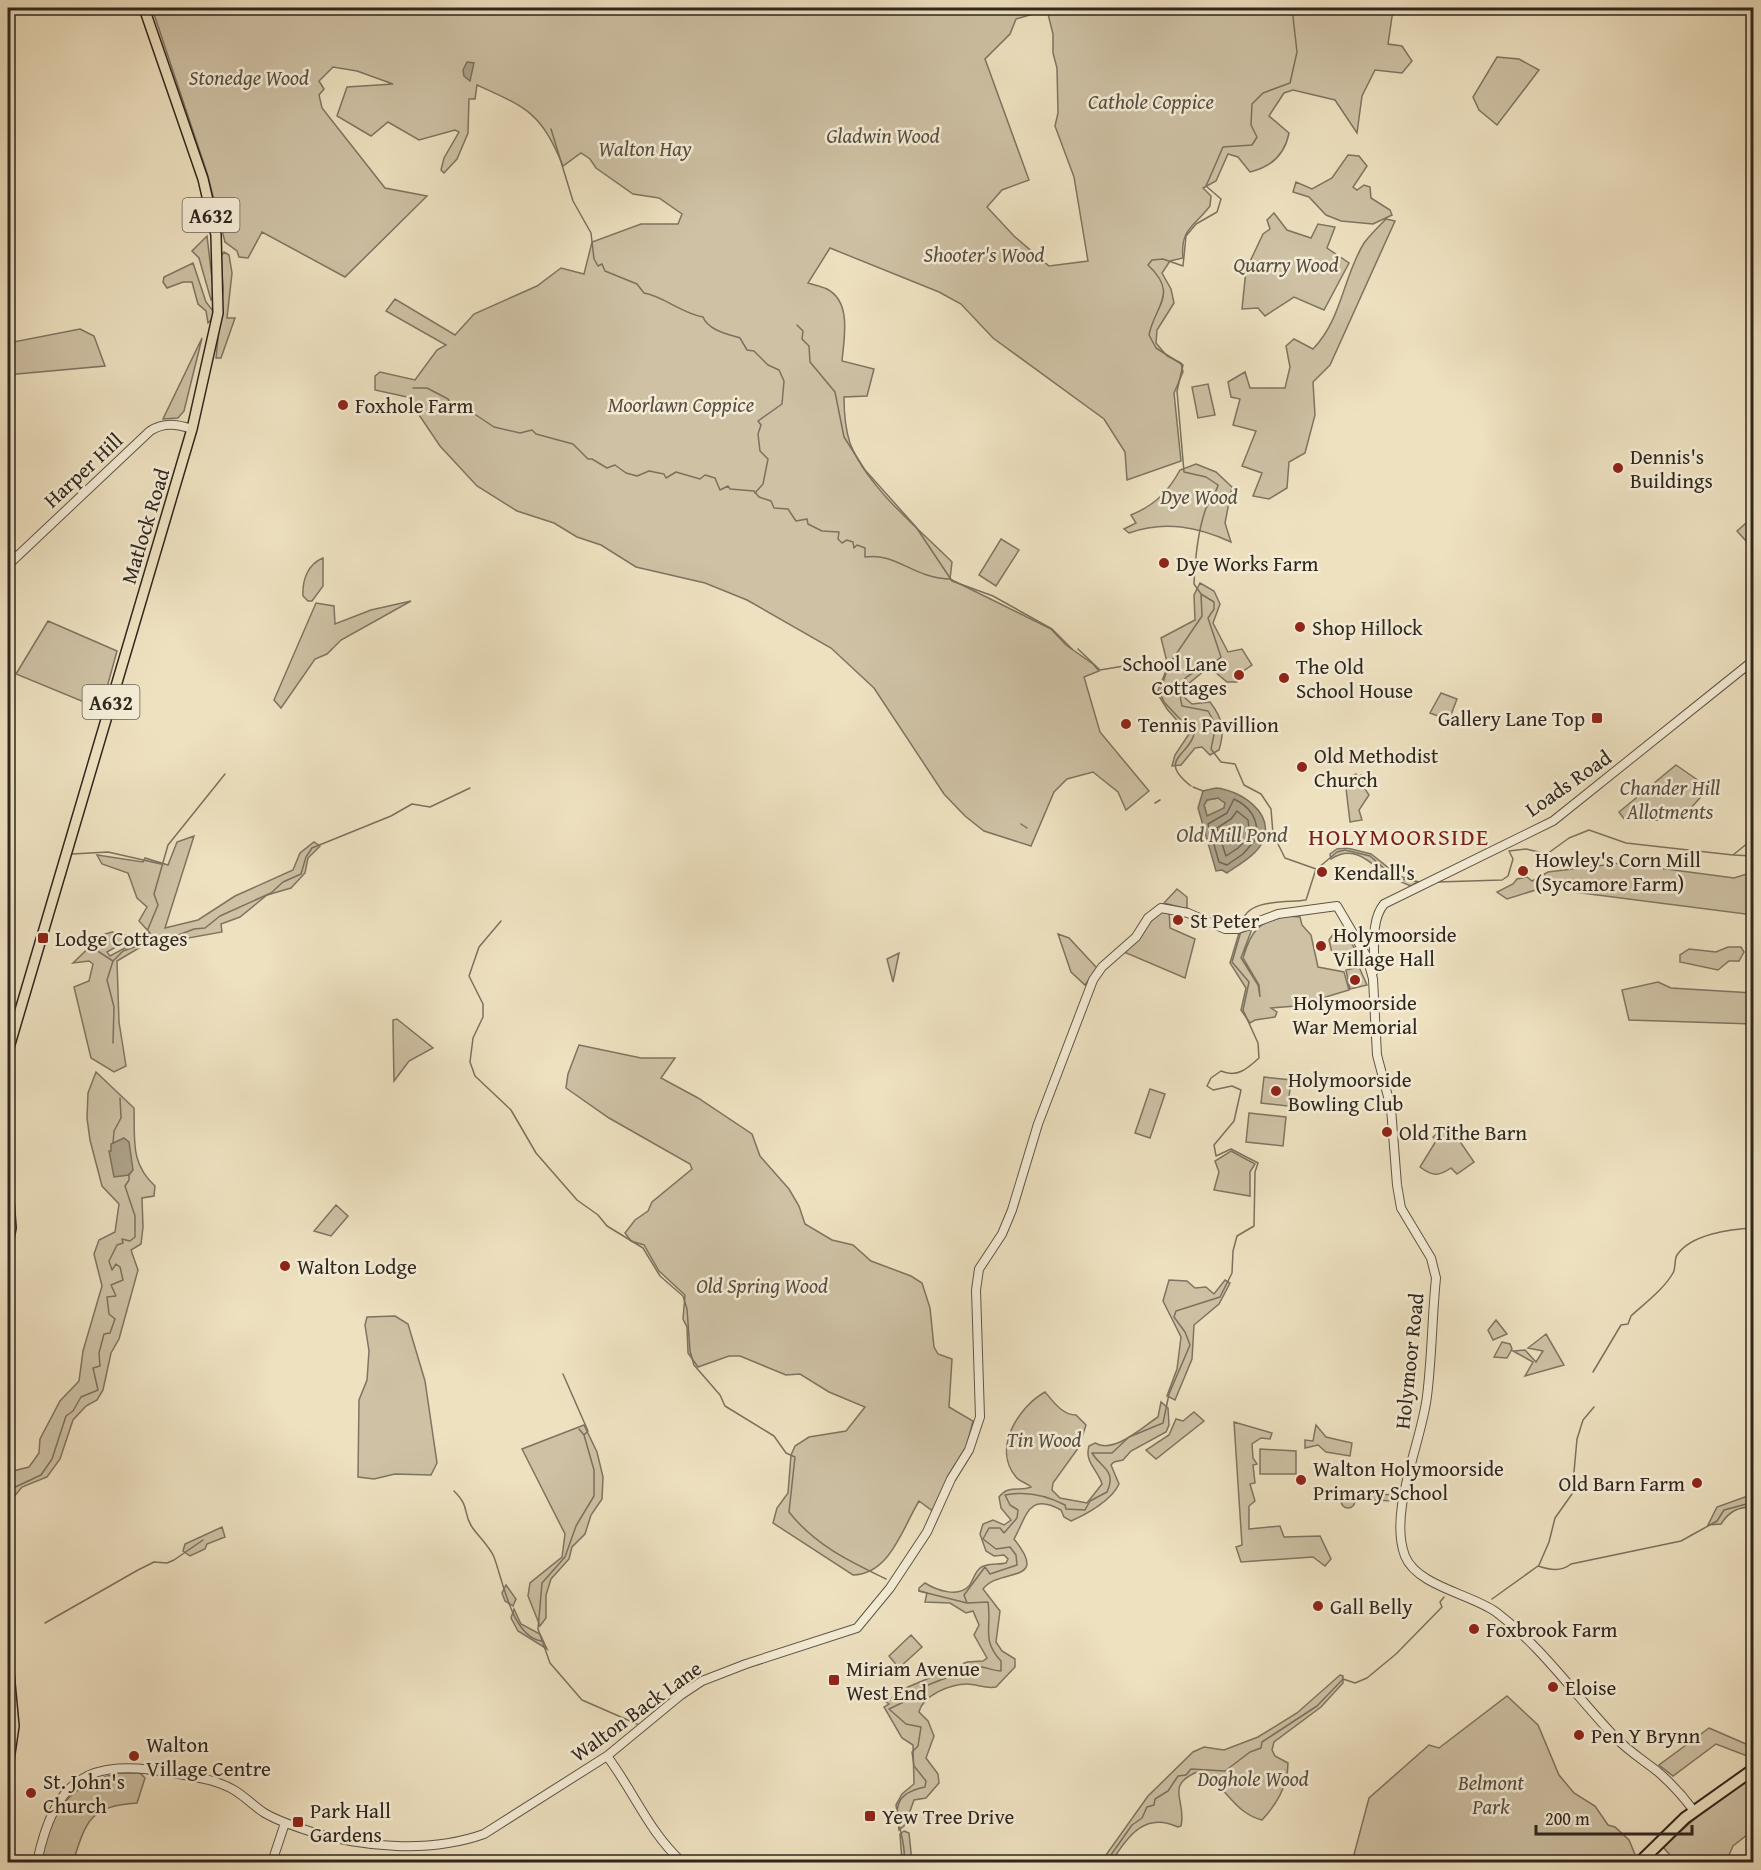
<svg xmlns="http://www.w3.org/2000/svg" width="1761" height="1870" viewBox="0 0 1761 1870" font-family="'Gentium Book Plus',serif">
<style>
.green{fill:#cec1a4;stroke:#7e7461;stroke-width:1.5;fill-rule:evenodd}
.water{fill:#ada289;stroke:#7b715e;stroke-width:1.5;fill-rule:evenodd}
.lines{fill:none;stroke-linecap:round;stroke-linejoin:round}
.shore{stroke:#6e6454;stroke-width:1.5}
.stream{stroke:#7b715e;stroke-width:1.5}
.tertiary-casing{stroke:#5f5646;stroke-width:10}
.primary-casing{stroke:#2f271e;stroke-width:12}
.trunk-casing{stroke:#2f271e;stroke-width:14}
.tertiary{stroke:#f4ecd6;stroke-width:8}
.primary{stroke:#eee1c0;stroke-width:9}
.trunk{stroke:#eee1c0;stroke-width:10}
.poi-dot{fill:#8f2418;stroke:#f4ecd6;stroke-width:2}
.labels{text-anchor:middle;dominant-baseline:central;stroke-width:5;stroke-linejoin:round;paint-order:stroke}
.shield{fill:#f4ecd6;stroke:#6a6255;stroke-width:1.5}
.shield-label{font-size:20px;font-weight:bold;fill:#2f271e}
.park-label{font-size:21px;font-style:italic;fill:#574e40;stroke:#f4ecd6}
.poi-label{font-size:21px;fill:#2f271e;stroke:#f4ecd6;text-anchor:start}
.street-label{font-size:21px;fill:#2f271e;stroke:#f4ecd6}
.water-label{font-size:22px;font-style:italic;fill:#5b5243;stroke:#f4ecd6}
.quarter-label{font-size:24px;letter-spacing:1.5px;fill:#7a1f14;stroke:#f4ecd6}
</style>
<rect width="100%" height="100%" fill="#eee1c0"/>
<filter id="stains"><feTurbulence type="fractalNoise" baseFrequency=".00333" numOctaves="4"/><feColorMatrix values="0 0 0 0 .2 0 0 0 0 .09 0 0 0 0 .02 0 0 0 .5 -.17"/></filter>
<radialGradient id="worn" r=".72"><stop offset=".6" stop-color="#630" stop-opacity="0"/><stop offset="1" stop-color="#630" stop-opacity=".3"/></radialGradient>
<path class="green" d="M 152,8 L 1393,10 L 1388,44 L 1402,46 L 1412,61 L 1402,73 L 1375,70 L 1362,96 L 1357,133 L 1335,100 L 1293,90 L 1284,93 L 1269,116 L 1289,133 C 1285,154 1271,167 1250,172 L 1238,157 L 1228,154 L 1216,181 L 1203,188 L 1211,196 L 1210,206 C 1194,227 1180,229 1183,258 L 1170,261 L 1162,273 L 1171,289 L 1174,303 L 1157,330 L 1156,343 L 1167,356 L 1181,363 L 1183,372 L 1174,393 L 1181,461 L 1127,480 L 1125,452 L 1104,419 L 993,338 L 961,304 L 939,292 L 830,248 L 808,283 C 814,285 821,286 827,289 C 852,302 844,338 842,361 L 874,369 L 867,396 L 844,397 C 844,412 845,428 850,443 C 867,487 919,529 952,562 L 950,579 L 1051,629 L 1066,645 L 1093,664 L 1099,671 L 1084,677 L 1100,732 L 1149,791 L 1126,810 L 1118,792 L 1093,772 L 1067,779 L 1054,792 L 1031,846 L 984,831 L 965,816 L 944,794 L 874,688 L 831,648 L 747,600 L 705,583 L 636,567 L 601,545 L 577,537 L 554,523 L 517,511 L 477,486 L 440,446 L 407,397 L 375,390 L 375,376 L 380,372 L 415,380 L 437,350 L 446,345 L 386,311 L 395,299 L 455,335 L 474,314 L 537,286 L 561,268 L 584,274 L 592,242 L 641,224 L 678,224 L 682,214 L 659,198 L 633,194 L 596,168 L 590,159 L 581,153 L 563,166 C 541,113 528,108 477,85 L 475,99 L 469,99 L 468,133 L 457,159 L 444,173 L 441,170 L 444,158 L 459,132 L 455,130 L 419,140 L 388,122 L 371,136 L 337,116 L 347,87 L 393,84 L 357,71 L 333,67 L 319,81 L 324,89 L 319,95 L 322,108 L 385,188 L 427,196 L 345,277 L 262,232 L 248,258 L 239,257 L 237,251 L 225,242 L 207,173 ZM 1047,10 L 1053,34 L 1053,53 L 1057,68 L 1058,113 L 1055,126 L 1074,177 L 1088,261 L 1049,266 L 1014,236 L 987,207 L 1002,190 L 1029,180 L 985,59 L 1010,34 L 1016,19 Z
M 1497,57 L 1519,59 L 1539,70 L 1497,125 L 1479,110 L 1473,97 Z
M 1348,155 L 1359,156 L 1367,166 L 1353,187 L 1357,190 L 1364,185 L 1370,187 L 1371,198 L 1390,210 L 1392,215 L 1373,224 L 1341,221 L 1326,215 L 1309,197 L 1293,192 L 1296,182 L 1312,189 L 1332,178 Z
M 1274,213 L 1287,230 L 1311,238 L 1318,224 L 1335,227 L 1327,248 L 1349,263 L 1324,310 L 1294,297 L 1265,316 L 1258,308 L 1242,309 L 1246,270 L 1263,234 L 1270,229 L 1267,220 Z
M 1386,219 L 1395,221 L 1330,365 L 1313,382 L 1315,415 L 1305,453 L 1289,462 L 1287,488 L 1269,499 L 1253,496 L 1262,473 L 1242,466 L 1256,431 L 1233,425 L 1240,399 L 1231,397 L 1228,382 L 1245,372 L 1250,388 L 1285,388 L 1290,367 L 1286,346 L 1294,339 L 1313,349 C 1342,319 1343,277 1364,243 C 1370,235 1379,226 1386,219 Z
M 207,236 L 214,295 L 211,300 L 199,258 L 192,251 Z
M 224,252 L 229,255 L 232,273 L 227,318 L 235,318 L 221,358 L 216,358 L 223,289 L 221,256 Z
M 193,263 L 206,302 L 213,311 L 213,318 L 208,323 L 206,311 L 198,304 L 192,282 L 183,282 L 167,288 L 163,282 L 164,277 Z
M 80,329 L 94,336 L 105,366 L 17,374 L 8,377 L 8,343 Z
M 202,338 L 184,411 L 178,418 L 163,419 Z
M 1208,384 L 1215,415 L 1198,418 L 1192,387 Z
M 1196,464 L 1216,472 L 1232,487 L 1225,523 L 1231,542 C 1198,527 1165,520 1129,533 L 1124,529 L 1136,523 L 1131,515 C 1155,505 1168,492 1180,470 Z
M 1753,517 L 1753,535 L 1746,541 L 1737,531 Z
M 1001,539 L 1019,550 L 996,586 L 979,575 Z
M 323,558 L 323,586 L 312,601 L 308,601 L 303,596 C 302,580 308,564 323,558 Z
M 1200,583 L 1214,591 L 1220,604 L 1213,623 L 1228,652 L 1242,649 L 1252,665 L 1242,672 L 1237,682 L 1227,682 L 1209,667 L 1187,685 L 1184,697 L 1192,704 L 1210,702 C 1223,719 1225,730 1219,750 L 1210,755 L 1202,747 L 1195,748 L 1181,765 L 1172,766 L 1175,755 L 1189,734 L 1167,709 L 1157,693 L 1168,666 L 1161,638 L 1195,620 L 1194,595 Z
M 411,601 L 341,640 L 327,654 L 315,659 L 281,708 L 274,700 L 316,603 L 334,606 L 335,624 L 371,610 Z
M 48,621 L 117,651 L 101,709 L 16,674 Z
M 1441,693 L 1457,699 L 1449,720 L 1430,713 Z
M 1676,765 L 1709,788 L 1680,820 L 1625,820 L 1619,812 Z
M 1356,774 L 1358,777 L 1361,775 L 1364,779 L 1361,783 L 1369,795 L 1359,810 L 1362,820 L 1350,822 L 1345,780 Z
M 1218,798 L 1225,803 L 1224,809 L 1207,816 L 1204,805 L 1207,800 Z
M 194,836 L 165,928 L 198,920 L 235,896 L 293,870 L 300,853 L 314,842 L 320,846 L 308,858 L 305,873 L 291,888 L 267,895 L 240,917 L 221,924 L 222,932 L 144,946 L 138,938 L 150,933 L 139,921 L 147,907 L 137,898 L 128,873 L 102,864 L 97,855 L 143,862 L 145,858 L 168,865 L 177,842 Z
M 1347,848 L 1371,854 L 1399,876 L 1418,882 L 1411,886 C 1402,882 1393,880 1385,874 C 1369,861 1353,844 1331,859 L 1330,854 L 1337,849 Z
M 1621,863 L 1734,878 L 1753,872 L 1753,915 L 1574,892 L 1561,882 L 1507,899 L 1497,892 L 1513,884 L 1517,879 L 1527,877 L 1532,881 L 1548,872 Z
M 1177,889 L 1187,897 L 1187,909 L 1164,903 Z
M 1161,910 L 1169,910 L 1170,928 L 1195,939 L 1185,978 L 1124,952 Z
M 1288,916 L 1300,917 L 1302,925 L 1311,935 L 1318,967 L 1344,972 L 1349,990 L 1296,1006 L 1271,1008 L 1277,1012 L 1275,1017 L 1255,1020 L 1250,1023 L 1241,1010 L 1246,988 L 1230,963 L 1239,933 L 1252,929 L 1241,958 L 1258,985 L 1260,997 L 1259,985 L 1243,958 C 1251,930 1259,921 1288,916 Z
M 1344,931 L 1355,949 L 1358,961 L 1332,953 L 1329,940 L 1334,933 Z
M 112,932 L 133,937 L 107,952 L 110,956 L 132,944 L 139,948 L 117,961 L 119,1022 L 126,1066 L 114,1072 L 91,1058 L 74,987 L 89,981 L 93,964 L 89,961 L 73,963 L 102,935 Z
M 1058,934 L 1069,938 L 1097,968 L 1085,985 L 1071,972 Z
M 1728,947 L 1741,947 L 1744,952 L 1739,961 L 1729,961 L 1718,970 L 1680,962 L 1680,955 L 1689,949 L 1716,952 Z
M 899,953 L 893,982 L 887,959 Z
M 1359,967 L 1367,985 L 1350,989 L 1346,970 Z
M 1658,982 L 1671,988 L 1753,993 L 1753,1024 L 1629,1020 L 1622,990 Z
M 397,1019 L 433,1048 L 409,1061 L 394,1081 L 393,1028 L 393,1020 Z
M 579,1045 L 641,1058 L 675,1058 L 661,1078 L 698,1098 L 752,1134 L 760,1156 L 789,1189 L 799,1206 L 805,1224 L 832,1240 L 853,1245 L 871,1261 L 911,1276 L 922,1283 L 930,1308 L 934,1347 L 938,1354 L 952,1359 L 949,1407 L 973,1421 L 966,1449 L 934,1512 L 919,1501 C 902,1529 890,1574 853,1575 L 773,1523 L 777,1508 L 788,1493 L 791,1455 L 795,1446 L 809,1437 L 846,1431 L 865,1407 L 829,1392 L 800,1374 L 786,1375 L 740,1356 L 729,1356 L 698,1367 L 688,1353 L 687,1327 L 683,1319 L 685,1295 L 659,1271 L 644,1245 L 631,1241 L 625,1233 L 635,1220 L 648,1211 L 652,1202 L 692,1169 L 690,1164 L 609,1118 L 566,1088 L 568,1074 Z
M 96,1072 L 134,1108 C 135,1140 130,1163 155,1186 L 154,1196 L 142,1198 L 143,1227 L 141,1244 L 131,1250 L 138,1270 L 119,1339 L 111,1353 L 103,1390 L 97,1400 L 86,1406 L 73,1420 L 60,1459 L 47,1477 L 22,1487 L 8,1504 L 8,1482 L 13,1471 L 29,1467 L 39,1453 L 40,1439 L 60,1401 L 79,1381 L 83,1351 L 102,1286 L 94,1254 L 99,1240 L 115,1232 L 119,1204 L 102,1186 L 90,1140 L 87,1118 L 88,1093 Z
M 1264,1077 L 1291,1080 L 1288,1106 L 1261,1103 Z
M 1150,1089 L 1165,1094 L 1150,1138 L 1135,1133 Z
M 1249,1113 L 1286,1117 L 1283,1146 L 1246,1142 Z
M 1448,1124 L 1474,1162 L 1457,1174 L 1451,1168 C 1438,1177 1432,1176 1420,1167 L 1436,1141 L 1433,1137 Z
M 1231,1151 L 1255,1164 L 1250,1172 L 1250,1196 L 1214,1190 L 1219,1172 L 1215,1161 Z
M 336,1205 L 348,1216 L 331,1236 L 314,1231 Z
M 1169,1280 L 1187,1281 L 1195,1288 L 1206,1287 L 1214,1294 L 1225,1280 L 1230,1283 L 1219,1304 L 1194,1325 L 1192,1359 L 1175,1400 L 1167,1396 L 1177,1369 L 1181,1337 L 1163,1301 Z
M 395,1316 L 408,1324 L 425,1381 L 437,1463 L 431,1475 L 395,1474 L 374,1479 L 358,1477 L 359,1400 L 367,1380 L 369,1351 L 365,1325 L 367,1317 Z
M 1496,1320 L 1507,1334 L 1493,1340 L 1488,1330 Z
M 1546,1334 L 1564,1365 L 1525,1376 L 1533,1362 L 1513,1351 L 1525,1350 L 1536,1362 L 1543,1351 L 1528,1348 Z
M 1502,1342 L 1510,1344 L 1512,1349 L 1507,1358 L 1494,1357 Z
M 1045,1392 C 1053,1401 1062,1415 1076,1415 L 1086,1425 L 1079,1447 L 1053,1483 L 1052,1490 L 1060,1498 L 1087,1503 L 1102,1484 C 1098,1470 1084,1462 1089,1446 L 1095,1443 C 1114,1454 1141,1428 1158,1417 L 1161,1402 L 1168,1408 L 1169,1425 L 1166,1432 L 1131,1451 L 1123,1460 L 1114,1462 L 1111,1465 L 1119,1484 C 1112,1500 1087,1514 1071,1521 L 1064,1517 L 1061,1510 C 1028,1492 1027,1516 1014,1539 C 1051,1585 999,1567 983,1589 L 1000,1611 L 996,1642 L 1002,1651 L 1015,1659 L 1015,1667 L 996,1687 C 985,1689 977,1684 967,1684 C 951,1684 923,1695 919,1712 L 928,1721 L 934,1736 L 926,1758 L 938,1774 L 939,1783 L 926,1798 L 914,1800 L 905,1825 L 899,1830 L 896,1805 L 902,1794 L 914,1784 L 913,1745 L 902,1738 L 884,1707 L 889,1704 L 886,1702 L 908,1687 L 967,1662 L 983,1661 L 987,1658 L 974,1635 L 979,1625 L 973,1611 L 966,1613 L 950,1603 L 925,1602 L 927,1593 L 919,1591 L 919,1588 L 925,1583 C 936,1590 958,1598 969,1586 C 973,1581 974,1574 979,1569 C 984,1563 998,1565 1006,1563 L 1008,1559 L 1004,1555 L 994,1556 L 986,1551 L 980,1534 L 983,1524 L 993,1520 L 1004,1525 L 1011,1520 L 1001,1508 L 999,1497 C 1009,1484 1020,1492 1031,1487 C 1027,1483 1020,1482 1016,1477 C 992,1449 1018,1407 1045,1392 Z
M 1194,1412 L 1204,1421 L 1156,1459 L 1146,1450 L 1169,1435 L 1176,1419 L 1183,1421 Z
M 1234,1422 L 1272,1433 L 1270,1439 L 1261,1438 L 1252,1444 L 1253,1458 L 1257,1464 L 1253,1465 L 1255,1483 L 1250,1484 L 1255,1501 L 1249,1506 L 1249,1529 L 1280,1526 L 1284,1537 L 1320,1536 L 1331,1559 L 1325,1566 L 1313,1557 L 1241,1562 L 1236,1547 L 1242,1545 Z
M 584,1425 L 597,1452 L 603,1477 L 602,1499 L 591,1515 L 585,1534 L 572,1547 L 569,1559 L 551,1579 L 546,1595 L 546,1618 L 540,1626 L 528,1596 L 530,1583 L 562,1557 L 565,1534 L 522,1449 Z
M 1316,1425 L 1326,1437 L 1352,1443 L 1350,1456 L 1326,1452 L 1318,1445 L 1305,1448 L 1305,1440 L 1313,1441 Z
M 1260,1449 L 1296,1451 L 1296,1474 L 1260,1474 Z
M 1364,1492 L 1391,1495 L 1399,1501 L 1364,1500 L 1359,1497 Z
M 1753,1494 L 1753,1506 C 1738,1508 1730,1510 1721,1524 L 1708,1525 L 1717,1507 Z
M1341 1501a7 7 0 1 1 14 0a7 7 0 1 1-14 0Z
M 222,1527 L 225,1537 L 207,1544 L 205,1549 L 190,1556 L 183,1551 L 185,1544 Z
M 506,1585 L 516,1599 L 513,1606 L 505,1601 L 502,1593 Z
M 514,1609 L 521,1624 L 540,1634 L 547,1649 L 518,1631 L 511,1618 Z
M 911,1635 L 922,1647 L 899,1668 L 889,1656 Z
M 1340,1675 L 1343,1676 L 1343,1683 L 1321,1707 L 1274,1742 L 1272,1750 L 1275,1756 L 1288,1763 C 1288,1785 1277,1804 1262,1820 C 1231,1812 1226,1782 1197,1772 C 1164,1786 1187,1801 1181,1826 L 1178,1827 C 1144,1811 1128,1837 1111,1862 L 1101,1862 L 1148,1796 L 1193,1752 L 1204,1747 L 1224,1750 L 1258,1737 L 1297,1713 Z
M 1507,1696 L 1538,1725 L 1559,1775 L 1574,1793 L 1595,1806 L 1608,1825 L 1615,1827 L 1629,1840 L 1636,1857 L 1632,1862 L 1352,1862 L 1369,1798 L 1429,1745 L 1439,1748 Z
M 1709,1728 L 1753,1747 L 1753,1751 L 1747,1756 L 1716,1744 L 1673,1776 L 1659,1765 Z
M 119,1773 L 140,1773 L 145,1778 L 137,1803 C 90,1806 86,1821 73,1862 L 41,1862 C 52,1811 66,1785 119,1773 Z
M 1753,1776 L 1753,1840 L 1747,1835 L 1733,1846 L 1726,1862 L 1676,1862 L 1663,1847 L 1698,1816 Z
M 904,1831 L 909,1833 L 912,1862 L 902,1862 L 900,1834 Z"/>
<path class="water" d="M 467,62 L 474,63 L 470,81 L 464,76 L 463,70 Z
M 1216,788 C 1239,790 1275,812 1263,841 C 1257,855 1238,865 1227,873 L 1222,870 L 1216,871 L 1198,808 L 1203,791 ZM 1218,798 L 1225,803 L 1224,808 L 1207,816 L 1204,805 L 1207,800 Z
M 124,1138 L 129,1142 L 133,1170 L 129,1175 L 114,1177 L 109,1151 L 111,1151 L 111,1144 Z"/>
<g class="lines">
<path class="shore" d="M 1234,799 C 1251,807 1258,819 1257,838 L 1243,854 L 1227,865 L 1219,862 L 1208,824 L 1227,813 Z
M 1237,811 L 1248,820 L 1250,836 L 1238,848 L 1226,856 L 1217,828 L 1231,819 Z"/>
<path class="stream" d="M 551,129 L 573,201 L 591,233 L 594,259 L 598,266 L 602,264 L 605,271 L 637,284 L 644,293 C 663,296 681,313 703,317 C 708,330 727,334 740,338 L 747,350 L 754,351 L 768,365 L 779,370 L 784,381 L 782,404 L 758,421 L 761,425 L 758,434 L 760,451 L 768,459 L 763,484 L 755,493
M 797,325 L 803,331 L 802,339 L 809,346 L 810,362 L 835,392 L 844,437 L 865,470 L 916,527 L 952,581 L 993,596 L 1052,629 L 1072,649
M 413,388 L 427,388 L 448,399 L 452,405 L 473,413 L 494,427 L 520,433 L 532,430 L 536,434 L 573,444 L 588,459 L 592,459 L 607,468 L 615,465 L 626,473 L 637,476 L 649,471 L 664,474 L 666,478 L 676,472 L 700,479 L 705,475 L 715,478 L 720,490 L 728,486 L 730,489 L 754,491 L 759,497 L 771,501 L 774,508 L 788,509 L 796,521 L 807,519 L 808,524 L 822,531 L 839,532 L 838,539 L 842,543 L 847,540 L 853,542 L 854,548 L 857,545 L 865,548 L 865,557 C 896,552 914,579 951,579
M 1078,649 L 1100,670 L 1160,660 L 1168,666
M 1191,786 C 1156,759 1190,755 1194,734 L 1164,702 L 1160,693 L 1168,666 L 1202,616 L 1201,594
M 1193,787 L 1203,791
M 1155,803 L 1160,800
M 1021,824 L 1027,828
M 72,854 L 108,852 L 161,864
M 1733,855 L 1754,856
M 1318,868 L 1337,852 L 1345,850 L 1370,856 L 1395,878 L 1420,882
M 1437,882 L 1502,880 L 1508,876 L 1513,859 L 1509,851 L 1526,849 L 1547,854 L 1569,838 L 1589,830 L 1626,843 L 1733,855 L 1754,838
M 501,921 L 479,947 L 469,976 L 483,1004 L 483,1017 L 473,1038 L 470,1062 L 475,1076 L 511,1110 L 536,1153 L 577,1200 L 598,1215 L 607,1226 L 643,1248 L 660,1276 L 683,1296 L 687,1309 L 690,1351 L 694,1365 L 720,1395 L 725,1406 L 774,1436 L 786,1453 L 795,1457 L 789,1512 C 815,1545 849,1561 886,1579
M 1242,924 C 1245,898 1287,903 1306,900 L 1316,869 L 1285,858 L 1273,834 L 1271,809 L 1261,794 L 1244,785 L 1235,764 L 1221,762 L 1211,749 L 1216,725 L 1208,711 L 1182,706 C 1172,667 1204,675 1221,657 L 1208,618 L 1214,609 L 1214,602 L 1201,594 L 1194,584 C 1195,559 1197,535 1205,511 C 1208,501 1216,495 1218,485 L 1206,477 L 1184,472 L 1177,391 L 1183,365 L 1156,348 L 1149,335 C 1155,305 1179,294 1148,265 L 1152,260 L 1163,259 L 1183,266 L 1186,236 L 1196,224 L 1217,212 L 1221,199 L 1206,186 L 1223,147 L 1252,145 L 1257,137 L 1251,125 L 1252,104 L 1263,93 L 1290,83 L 1297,52 L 1292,8
M 128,949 L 132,940 L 148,929 L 158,905 L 154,894 L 168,845 L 225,774
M 96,950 L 113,961
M 113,1043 L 114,1007 L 107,980 L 113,961 L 123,951 L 149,942 L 160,942 L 194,929 L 205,928 L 220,916 L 271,893 L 283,882 L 301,874 L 306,857 L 312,848 L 391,816 L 412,804 L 430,807 L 470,788
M 113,1143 L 114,1131 L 121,1118 L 120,1098
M 1593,1372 L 1621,1325 L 1628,1324 L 1631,1316 C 1644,1304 1664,1289 1673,1273 C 1676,1268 1674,1260 1677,1255 C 1691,1234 1731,1229 1754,1228
M 563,1374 L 588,1431 L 584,1435 L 594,1470 L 594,1496 L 576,1526 L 565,1557 L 542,1583 L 538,1629 L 550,1663 L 582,1700 L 637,1724
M 579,1429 L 584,1435
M 454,1491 C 471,1508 462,1512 472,1527 C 478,1536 490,1547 494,1557 C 503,1581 512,1636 541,1641
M 8,1494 L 11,1489 L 41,1475 L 52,1459 L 66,1416 L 73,1411 L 81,1397 L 98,1390 L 93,1368 L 100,1366 L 99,1353 L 104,1334 L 110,1333 L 115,1319 L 109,1314 L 107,1297 L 116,1296 L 111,1285 L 123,1280 L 120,1267 L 116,1264 L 112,1270 L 109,1261 L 117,1245 L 123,1243 L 122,1239 L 130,1241 L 135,1237 L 135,1216 L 125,1186 L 129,1180 L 129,1174
M 1539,1565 L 1549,1542 L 1555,1518 L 1572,1494 L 1577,1439 L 1583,1420 L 1594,1407
M 919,1591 L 967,1603
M 1492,1599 L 1538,1566 C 1550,1570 1561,1572 1571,1564 L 1681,1541 L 1717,1521 L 1724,1510 L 1754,1502
M 45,1623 L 138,1570 L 154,1562 L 167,1563 L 174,1560 L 203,1540
M 904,1862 C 909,1831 875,1797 925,1787 L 926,1781 L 914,1766 L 912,1752 L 918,1746 L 921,1727 L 906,1724 L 889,1709 L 912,1698 L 913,1692 C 924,1686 972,1667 982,1667 C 989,1668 993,1671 1001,1671 L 1001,1661 C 981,1640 992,1627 988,1602 L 967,1603 L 964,1595 L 985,1567 L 990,1574 L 1017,1565 L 1016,1555 L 1010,1547 L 996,1549 L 983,1539 L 989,1528 L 1000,1528 L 1004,1533 L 1017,1518 L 1018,1510 L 1010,1505 L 1005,1495 C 1025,1491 1046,1495 1065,1505 L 1066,1509 L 1085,1510 L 1090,1501 L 1107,1492 C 1117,1470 1101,1468 1092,1453 L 1112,1453 L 1129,1437 L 1163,1423 L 1169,1394 L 1190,1345 L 1185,1332 L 1174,1317 L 1176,1311 L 1220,1297 L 1232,1273 L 1233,1251 L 1237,1236 L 1254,1226 L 1255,1172 L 1258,1163 L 1231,1149 L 1216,1156 L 1214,1145 L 1234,1121 L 1241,1090 L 1232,1086 L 1213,1090 L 1207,1086 L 1211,1078 L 1221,1071 C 1237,1078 1247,1069 1259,1058 L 1258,1043 L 1243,1010 L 1249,982 L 1232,962 L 1241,931
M 1106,1862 L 1132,1825 L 1142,1818 L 1147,1807 L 1154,1805 L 1155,1799 L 1168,1791 L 1178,1776 L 1186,1775 L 1191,1769 L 1225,1771 L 1250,1752 L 1261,1748 L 1262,1742 L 1317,1706 L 1343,1679 L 1355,1683 L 1367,1678 L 1396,1654 L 1442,1607 L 1440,1602 L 1444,1597"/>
<g class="tertiary-casing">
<path id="tertiary" d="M 8,565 L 150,431 C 164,422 177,424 192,429
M 1374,971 C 1375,950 1370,921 1384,904 L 1553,821 L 1754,660
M 607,1756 C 634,1792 649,1832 682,1862
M 37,1862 C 55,1779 87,1757 173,1773 C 194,1777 215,1779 234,1790 C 244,1796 253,1805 263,1812 C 277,1821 294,1826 309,1831 C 363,1848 431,1853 484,1834 L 607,1756 L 681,1695 L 702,1681 L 746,1664 L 857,1628 L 890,1588 L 927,1532 L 951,1479 L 969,1450 L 980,1417 L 976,1290 L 979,1269 L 1002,1234 L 1012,1210 L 1038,1124 L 1093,980 L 1102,967 L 1136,937 L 1148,918 L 1161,908 L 1188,913 L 1225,929 L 1238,929 L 1278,914 L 1337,906 L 1367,957 L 1373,979 L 1377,1055 L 1391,1108 L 1397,1185 L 1401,1208 L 1431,1258 L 1436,1278 C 1432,1317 1432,1356 1427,1396 C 1422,1441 1388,1512 1405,1556 C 1417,1586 1471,1594 1496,1612 C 1542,1647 1575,1695 1615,1737 C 1627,1750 1643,1760 1657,1771 C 1671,1783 1683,1796 1694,1811
M 272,1862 L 285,1823"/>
</g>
<g class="primary-casing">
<path id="primary" d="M 8,1051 L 192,429 L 218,313 L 216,235 L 203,179 L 144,8
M 8,1187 L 11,1228 L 8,1244
M 8,1662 L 14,1726 L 8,1767"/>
</g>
<g class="trunk-casing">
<path id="trunk" d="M 1640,1862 L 1685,1818 L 1754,1769"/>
</g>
<use href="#tertiary" class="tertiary"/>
<use href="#primary" class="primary"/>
<use href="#trunk" class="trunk"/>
</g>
<g class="poi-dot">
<circle cx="343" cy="405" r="6"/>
<circle cx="1618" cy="468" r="6"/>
<circle cx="1164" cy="563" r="6"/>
<circle cx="1300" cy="627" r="6"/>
<circle cx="1239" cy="675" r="6"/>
<circle cx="1284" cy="678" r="6"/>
<rect x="1591" y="712" width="12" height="12" rx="3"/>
<circle cx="1126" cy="724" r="6"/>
<circle cx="1302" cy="767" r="6"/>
<circle cx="1523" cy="871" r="6"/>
<circle cx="1322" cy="872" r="6"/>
<circle cx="1178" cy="920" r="6"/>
<rect x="37" y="932" width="12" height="12" rx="3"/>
<circle cx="1321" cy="946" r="6"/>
<circle cx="1355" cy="980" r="6"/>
<circle cx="1276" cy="1091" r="6"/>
<circle cx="1387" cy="1132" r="6"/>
<circle cx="285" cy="1266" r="6"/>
<circle cx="1301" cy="1480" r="6"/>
<circle cx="1697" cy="1483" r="6"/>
<circle cx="1318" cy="1606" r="6"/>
<circle cx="1474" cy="1629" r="6"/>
<rect x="828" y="1674" width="12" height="12" rx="3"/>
<circle cx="1553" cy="1687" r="6"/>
<circle cx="1579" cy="1735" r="6"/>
<circle cx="134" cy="1756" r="6"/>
<circle cx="31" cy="1793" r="6"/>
<rect x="864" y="1810" width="12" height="12" rx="3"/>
<rect x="292" y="1816" width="12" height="12" rx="3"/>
</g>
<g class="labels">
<g class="shield">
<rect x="182.5" y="198" width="57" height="34" rx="4.5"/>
<rect x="82.5" y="685" width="57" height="34" rx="4.5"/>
</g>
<g class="shield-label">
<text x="211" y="215">A632</text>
<text x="111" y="702">A632</text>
</g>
<g class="park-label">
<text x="249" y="77">Stonedge Wood</text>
<text x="1151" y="101">Cathole Coppice</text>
<text x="883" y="135">Gladwin Wood</text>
<text x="645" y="148">Walton Hay</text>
<text x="984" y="254">Shooter's Wood</text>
<text x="1286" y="264">Quarry Wood</text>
<text x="681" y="404">Moorlawn Coppice</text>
<text x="1199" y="496">Dye Wood</text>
<text x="1670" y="787">Chander Hill<tspan x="1670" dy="24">Allotments</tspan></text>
<text x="762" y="1285">Old Spring Wood</text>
<text x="1044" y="1439">Tin Wood</text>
<text x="1253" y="1778">Doghole Wood</text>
<text x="1491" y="1782">Belmont<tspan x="1491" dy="24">Park</tspan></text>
</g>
<g class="poi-label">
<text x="355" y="405">Foxhole Farm</text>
<text x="1630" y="456">Dennis's<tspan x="1630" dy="24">Buildings</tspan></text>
<text x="1176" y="563">Dye Works Farm</text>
<text x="1312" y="627">Shop Hillock</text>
<text x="1227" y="663" text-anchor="end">School Lane<tspan x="1227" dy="24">Cottages</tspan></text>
<text x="1296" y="666">The Old<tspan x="1296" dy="24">School House</tspan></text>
<text x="1585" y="718" text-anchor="end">Gallery Lane Top</text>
<text x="1138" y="724">Tennis Pavillion</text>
<text x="1314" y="755">Old Methodist<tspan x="1314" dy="24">Church</tspan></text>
<text x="1535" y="859">Howley's Corn Mill<tspan x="1535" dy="24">(Sycamore Farm)</tspan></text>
<text x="1334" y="872">Kendall's</text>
<text x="1190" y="920">St Peter</text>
<text x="1333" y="934">Holymoorside<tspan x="1333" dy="24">Village Hall</tspan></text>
<text x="55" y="938">Lodge Cottages</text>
<text x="1355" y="1002" text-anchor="middle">Holymoorside<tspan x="1355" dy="24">War Memorial</tspan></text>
<text x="1288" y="1079">Holymoorside<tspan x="1288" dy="24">Bowling Club</tspan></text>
<text x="1399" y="1132">Old Tithe Barn</text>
<text x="297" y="1266">Walton Lodge</text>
<text x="1313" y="1468">Walton Holymoorside<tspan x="1313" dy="24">Primary School</tspan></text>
<text x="1685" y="1483" text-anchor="end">Old Barn Farm</text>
<text x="1330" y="1606">Gall Belly</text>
<text x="1486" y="1629">Foxbrook Farm</text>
<text x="846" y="1668">Miriam Avenue<tspan x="846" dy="24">West End</tspan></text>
<text x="1565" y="1687">Eloise</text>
<text x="1591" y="1735">Pen Y Brynn</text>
<text x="146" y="1744">Walton<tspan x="146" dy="24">Village Centre</tspan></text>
<text x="43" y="1781">St. John's<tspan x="43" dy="24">Church</tspan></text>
<text x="310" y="1810">Park Hall<tspan x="310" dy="24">Gardens</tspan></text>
<text x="882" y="1816">Yew Tree Drive</text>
</g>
<g class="street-label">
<text transform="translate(83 470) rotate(-43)">Harper Hill</text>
<text transform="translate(145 526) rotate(-73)">Matlock Road</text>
<text transform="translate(1568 783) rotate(-35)">Loads Road</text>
<text transform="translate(1409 1361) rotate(-84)">Holymoor Road</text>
<text transform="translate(636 1711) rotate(-36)">Walton Back Lane</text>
</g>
<g class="water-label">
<text x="1232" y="834">Old Mill Pond</text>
</g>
<g class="quarter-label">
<text x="1399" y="836">HOLYMOORSIDE</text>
</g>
</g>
<rect width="1761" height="1870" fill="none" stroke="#eee1c0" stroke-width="30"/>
<rect x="9" y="9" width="1743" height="1852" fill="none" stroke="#2f271e" stroke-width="3"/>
<rect x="15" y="15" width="1731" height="1840" fill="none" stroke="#2f271e" stroke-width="1.5"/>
<path d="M1536 1825v9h156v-9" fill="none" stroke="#2f271e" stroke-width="3"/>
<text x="1545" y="1825" font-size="18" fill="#2f271e" stroke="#f4ecd6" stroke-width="4.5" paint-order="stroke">200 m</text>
<rect width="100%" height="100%" filter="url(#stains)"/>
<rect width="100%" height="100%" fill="url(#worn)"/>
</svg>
